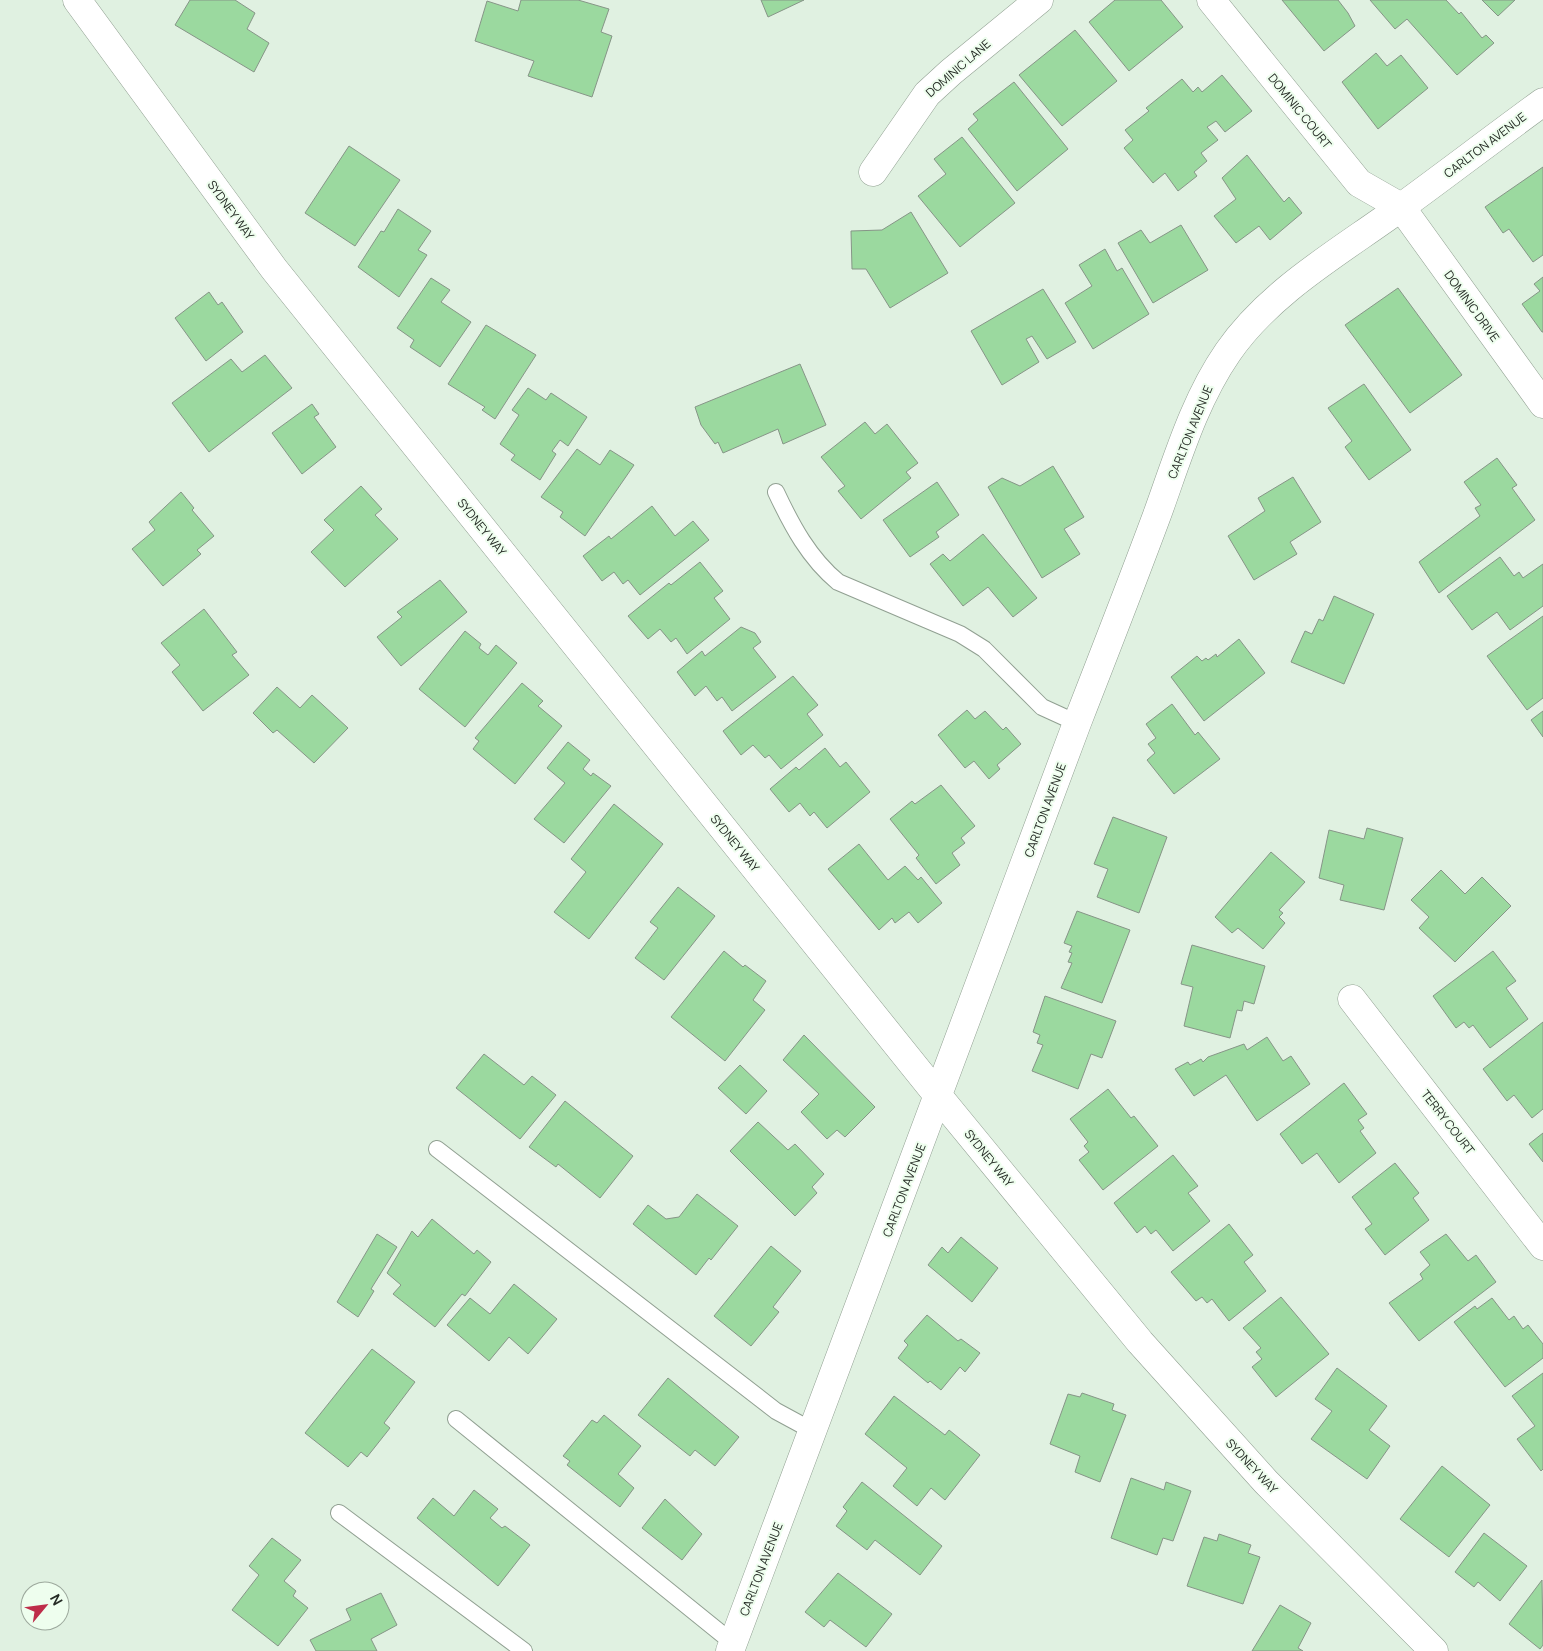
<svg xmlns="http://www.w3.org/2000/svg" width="1543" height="1651" viewBox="0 0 1543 1651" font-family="Manrope,sans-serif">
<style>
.building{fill:#9bd99f;stroke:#869587}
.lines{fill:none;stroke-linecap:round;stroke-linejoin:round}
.lane-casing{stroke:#91a092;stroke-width:18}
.street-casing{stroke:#91a092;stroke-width:29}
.secondary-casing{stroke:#91a092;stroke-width:29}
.lane{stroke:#fff;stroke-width:16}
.street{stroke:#fff;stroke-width:28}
.secondary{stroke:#fff;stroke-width:28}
.labels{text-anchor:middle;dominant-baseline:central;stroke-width:4;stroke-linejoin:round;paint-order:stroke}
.street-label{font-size:12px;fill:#242a24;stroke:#eefeee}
</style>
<rect width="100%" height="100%" fill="#e0f1e1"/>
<path class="building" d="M 190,0 L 235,0 L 255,13 L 247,29 L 269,43 L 254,72 L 175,25 Z
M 521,0 L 578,0 L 609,9 L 601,32 L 612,36 L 592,97 L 528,76 L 534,61 L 475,41 L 487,1 L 518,11 Z
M 761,0 L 804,0 L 768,17 Z
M 1115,0 L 1161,0 L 1183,27 L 1129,71 L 1089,22 Z
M 1282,0 L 1338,0 L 1348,13 L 1355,26 L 1324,51 Z
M 1370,0 L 1446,0 L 1459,14 L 1461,12 L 1482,38 L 1486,35 L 1494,43 L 1457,75 L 1407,19 L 1395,29 Z
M 1482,0 L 1515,0 L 1498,16 Z
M 1075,30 L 1117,81 L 1062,126 L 1019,75 Z
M 1376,53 L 1387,66 L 1401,55 L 1428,88 L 1378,129 L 1342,82 Z
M 1222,75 L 1252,111 L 1225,132 L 1216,121 L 1207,127 L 1218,140 L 1201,153 L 1207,161 L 1194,172 L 1197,176 L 1178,191 L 1165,173 L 1153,183 L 1124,148 L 1133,140 L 1125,130 L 1149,111 L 1146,108 L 1182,79 L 1193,92 L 1198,87 L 1202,92 Z
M 1014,82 L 1068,149 L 1017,191 L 968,129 L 978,120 L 973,114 Z
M 962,137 L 1015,203 L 960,247 L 918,196 L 946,174 L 934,159 Z
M 349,146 L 400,180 L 355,246 L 305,213 Z
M 1247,155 L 1284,202 L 1289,197 L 1302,213 L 1270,240 L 1259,226 L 1236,243 L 1214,216 L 1236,199 L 1222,178 Z
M 1543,167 L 1543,255 L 1533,262 L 1509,229 L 1503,233 L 1485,207 Z
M 398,209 L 431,231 L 418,250 L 427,255 L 399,297 L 358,267 L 381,231 L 384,232 Z
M 911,212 L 948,273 L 890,308 L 866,269 L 852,269 L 851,231 L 882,230 Z
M 1181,225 L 1208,270 L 1153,303 L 1118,243 L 1141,230 L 1150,243 Z
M 1105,249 L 1117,271 L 1122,268 L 1149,314 L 1093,349 L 1065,303 L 1092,286 L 1079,265 Z
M 1543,277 L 1543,332 L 1542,332 L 1522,304 L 1540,291 L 1534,284 Z
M 431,278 L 450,290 L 441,302 L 471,322 L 440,367 L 410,347 L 414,340 L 397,328 Z
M 1398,288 L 1462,375 L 1410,413 L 1345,325 Z
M 1043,289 L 1076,342 L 1047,359 L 1032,336 L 1026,339 L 1039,362 L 1002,385 L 971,331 Z
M 209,292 L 218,305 L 222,302 L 243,332 L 206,361 L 175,318 Z
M 486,325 L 536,355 L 495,419 L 482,410 L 485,407 L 448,384 Z
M 265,355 L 292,388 L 209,452 L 172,403 L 231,359 L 242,372 Z
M 800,364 L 826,425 L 783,444 L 778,429 L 723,453 L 718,442 L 715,444 L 701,425 L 695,407 Z
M 1364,384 L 1411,450 L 1369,480 L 1345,447 L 1352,441 L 1328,408 Z
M 528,388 L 546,400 L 551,393 L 587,417 L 568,446 L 560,440 L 552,451 L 556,454 L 540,480 L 511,460 L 515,455 L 500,444 L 519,415 L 512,410 Z
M 312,404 L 319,414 L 314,417 L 336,447 L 302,474 L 272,433 Z
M 865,422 L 875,434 L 887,424 L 918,463 L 906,472 L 911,478 L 861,519 L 838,491 L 845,486 L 821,457 Z
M 577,449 L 600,465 L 610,450 L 634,465 L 585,536 L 560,517 L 563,512 L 541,497 Z
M 1497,458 L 1517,485 L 1512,488 L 1535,520 L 1439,593 L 1419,562 L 1480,516 L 1475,508 L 1481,505 L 1464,482 Z
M 1053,466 L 1084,517 L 1064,529 L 1080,554 L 1042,578 L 988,487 L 1002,478 L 1020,486 Z
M 1293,477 L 1321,522 L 1290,542 L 1297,554 L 1254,580 L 1228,536 L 1265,511 L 1258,498 Z
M 937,482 L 959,515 L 936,532 L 939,537 L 910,557 L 883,520 Z
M 361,486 L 382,509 L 375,515 L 398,539 L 345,587 L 311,552 L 334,530 L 324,520 Z
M 181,492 L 194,508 L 192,510 L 214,536 L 197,550 L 201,554 L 163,586 L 132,549 L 155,530 L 149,522 Z
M 652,506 L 675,536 L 693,521 L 709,540 L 640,595 L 628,580 L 623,584 L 614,572 L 602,581 L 583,556 L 609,536 L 611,539 Z
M 983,534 L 1037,598 L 1013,617 L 988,587 L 963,606 L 930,564 L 943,554 L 950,561 Z
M 1500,557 L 1514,576 L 1519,572 L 1523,578 L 1543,564 L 1543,606 L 1510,630 L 1497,612 L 1472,630 L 1447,596 Z
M 700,562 L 723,591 L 714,598 L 730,619 L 687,654 L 676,638 L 671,642 L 660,629 L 648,639 L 628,616 L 669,583 L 671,585 Z
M 440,580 L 467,612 L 401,666 L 377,637 L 402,617 L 397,612 Z
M 1334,596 L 1374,614 L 1344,684 L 1291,662 L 1305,631 L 1312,634 L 1319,619 L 1323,621 Z
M 204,609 L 237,652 L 232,655 L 249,675 L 203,711 L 172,672 L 180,665 L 161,643 Z
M 1543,616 L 1543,698 L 1527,710 L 1487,656 Z
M 741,627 L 755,633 L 761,642 L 753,648 L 776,677 L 732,711 L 722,697 L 717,701 L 706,686 L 695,696 L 677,672 L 702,651 L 705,656 Z
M 465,631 L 481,644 L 479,648 L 488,655 L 496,645 L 517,663 L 465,727 L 419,689 Z
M 1239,639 L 1265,673 L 1204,721 L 1171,677 L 1197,656 L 1202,661 L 1206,658 L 1208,660 L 1216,654 L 1217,657 Z
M 793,676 L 818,705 L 807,714 L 823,735 L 781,769 L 769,755 L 765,758 L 753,745 L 741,755 L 723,731 Z
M 522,683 L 543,701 L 538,706 L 562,726 L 515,784 L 473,749 L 479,741 L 475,738 Z
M 277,687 L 300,708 L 312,695 L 348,728 L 314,763 L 277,730 L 273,733 L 253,713 Z
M 1172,704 L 1195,735 L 1198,732 L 1220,759 L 1174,794 L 1147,760 L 1155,753 L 1148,744 L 1156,738 L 1146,724 Z
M 967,710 L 975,719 L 985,711 L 1003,730 L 1006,727 L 1021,744 L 997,765 L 1000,769 L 989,779 L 974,761 L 965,768 L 938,735 Z
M 1543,711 L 1543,737 L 1531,720 Z
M 568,742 L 590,760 L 583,769 L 591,776 L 593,773 L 611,786 L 564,843 L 534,819 L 565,783 L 547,768 Z
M 825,748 L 840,767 L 846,762 L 870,792 L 827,828 L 814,812 L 810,816 L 800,803 L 789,812 L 770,789 L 796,767 L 799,770 Z
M 941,785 L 975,826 L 961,838 L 965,843 L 952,853 L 960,865 L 936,884 L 916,858 L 919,855 L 890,819 L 912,801 L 915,804 Z
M 614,804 L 663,844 L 589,939 L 554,912 L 586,872 L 571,859 Z
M 1113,817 L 1167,837 L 1139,913 L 1097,897 L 1108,869 L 1094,864 Z
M 1367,828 L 1403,838 L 1384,910 L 1340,900 L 1344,885 L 1319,878 L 1329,830 L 1364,839 Z
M 859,844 L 888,880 L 905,866 L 918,880 L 921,877 L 942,903 L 918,923 L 909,912 L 895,923 L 892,918 L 879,930 L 828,869 Z
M 1271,852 L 1305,882 L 1279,910 L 1283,913 L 1279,917 L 1285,923 L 1263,949 L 1238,928 L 1232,933 L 1215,917 Z
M 1441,870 L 1465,894 L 1482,877 L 1511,906 L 1455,962 L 1419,928 L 1429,917 L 1411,900 Z
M 678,887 L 715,916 L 664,980 L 635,958 L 658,928 L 650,922 Z
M 1077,911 L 1130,930 L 1102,1003 L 1061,988 L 1072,963 L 1068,962 L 1072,953 L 1069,952 L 1072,946 L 1064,943 Z
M 1192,945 L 1265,966 L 1254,1004 L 1244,1001 L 1242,1011 L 1237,1010 L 1230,1038 L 1184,1026 L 1193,987 L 1181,984 Z
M 724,951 L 743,967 L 745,965 L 766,981 L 753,1000 L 765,1010 L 725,1061 L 671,1017 Z
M 1493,951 L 1516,981 L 1506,988 L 1528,1019 L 1490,1048 L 1473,1025 L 1469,1028 L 1464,1022 L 1456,1028 L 1433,996 Z
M 1045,996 L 1116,1021 L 1102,1058 L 1091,1054 L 1078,1089 L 1032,1071 L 1043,1045 L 1037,1043 L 1040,1035 L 1033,1032 Z
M 1543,1022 L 1543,1109 L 1532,1118 L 1514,1095 L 1507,1101 L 1483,1069 Z
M 804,1035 L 875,1107 L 845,1137 L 837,1130 L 827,1139 L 801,1112 L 819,1094 L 783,1060 Z
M 1267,1037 L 1283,1061 L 1291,1056 L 1310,1084 L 1257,1121 L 1226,1075 L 1194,1096 L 1175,1069 L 1188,1062 L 1190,1065 L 1201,1059 L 1203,1062 L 1208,1057 L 1244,1044 L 1247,1050 Z
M 484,1054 L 524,1085 L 532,1076 L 556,1095 L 520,1139 L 456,1088 Z
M 740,1065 L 767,1091 L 746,1114 L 718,1088 Z
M 1344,1083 L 1367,1114 L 1358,1120 L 1364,1128 L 1360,1131 L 1376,1153 L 1339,1183 L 1317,1153 L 1302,1164 L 1280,1134 Z
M 1108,1089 L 1131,1118 L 1134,1116 L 1158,1146 L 1103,1190 L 1079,1160 L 1089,1152 L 1084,1146 L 1088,1142 L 1070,1119 Z
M 565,1101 L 633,1156 L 600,1198 L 558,1164 L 556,1167 L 529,1147 Z
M 758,1122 L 788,1150 L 795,1144 L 824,1174 L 812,1187 L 817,1193 L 795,1216 L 730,1151 Z
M 1543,1133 L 1543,1162 L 1529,1144 Z
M 1173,1155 L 1198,1186 L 1188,1193 L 1210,1221 L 1173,1251 L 1156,1230 L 1151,1234 L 1145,1226 L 1137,1233 L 1114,1203 Z
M 1395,1163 L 1419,1193 L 1413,1198 L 1429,1220 L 1385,1255 L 1365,1229 L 1372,1224 L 1352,1197 Z
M 697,1194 L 738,1226 L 711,1260 L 709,1258 L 696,1275 L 633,1224 L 648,1205 L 666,1219 L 679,1217 Z
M 432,1219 L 474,1254 L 477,1250 L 491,1262 L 465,1296 L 462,1294 L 435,1327 L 393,1294 L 401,1285 L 387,1273 L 412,1231 L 418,1237 Z
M 1229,1224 L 1253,1255 L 1244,1262 L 1266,1291 L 1229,1321 L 1212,1299 L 1207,1303 L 1202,1297 L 1196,1301 L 1171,1272 Z
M 377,1234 L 397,1247 L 371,1289 L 374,1291 L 358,1317 L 337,1302 Z
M 1446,1234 L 1468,1261 L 1476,1255 L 1496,1282 L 1419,1341 L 1389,1303 L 1423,1279 L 1420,1274 L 1430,1265 L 1420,1252 Z
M 961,1237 L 998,1268 L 972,1302 L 928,1265 L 942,1247 L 948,1253 Z
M 771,1246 L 801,1271 L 773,1307 L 779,1312 L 751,1346 L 714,1316 Z
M 514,1284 L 557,1319 L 528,1354 L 509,1337 L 489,1361 L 447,1325 L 470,1298 L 490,1314 Z
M 1281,1297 L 1329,1354 L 1276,1397 L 1252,1367 L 1262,1359 L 1256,1352 L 1261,1348 L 1243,1328 Z
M 1492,1298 L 1509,1320 L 1514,1316 L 1523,1329 L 1528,1325 L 1543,1344 L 1543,1358 L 1505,1387 L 1454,1322 L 1475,1306 L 1477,1309 Z
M 927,1315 L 958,1341 L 961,1339 L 980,1353 L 965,1372 L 960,1367 L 941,1390 L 930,1381 L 928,1383 L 898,1358 L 908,1345 L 904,1341 Z
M 372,1349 L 415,1382 L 384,1423 L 390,1428 L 367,1457 L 361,1452 L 348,1467 L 305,1433 Z
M 1337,1368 L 1387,1406 L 1369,1430 L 1390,1446 L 1367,1479 L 1311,1439 L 1332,1411 L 1315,1399 Z
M 1543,1373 L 1543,1469 L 1541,1471 L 1517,1439 L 1535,1426 L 1512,1396 Z
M 668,1378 L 739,1437 L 715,1466 L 695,1450 L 690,1456 L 638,1415 Z
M 1082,1393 L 1114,1404 L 1112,1410 L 1126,1415 L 1100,1482 L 1075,1472 L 1080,1456 L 1050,1444 L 1068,1394 L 1080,1397 Z
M 894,1396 L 945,1435 L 949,1430 L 980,1455 L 945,1500 L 931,1488 L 917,1506 L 893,1486 L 907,1468 L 865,1434 Z
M 604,1415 L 641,1446 L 618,1474 L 634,1488 L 620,1507 L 567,1465 L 570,1461 L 563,1456 L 592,1420 L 597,1423 Z
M 1442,1466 L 1490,1505 L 1449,1557 L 1400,1519 Z
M 1131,1478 L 1164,1490 L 1166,1482 L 1191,1491 L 1173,1541 L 1163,1538 L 1157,1555 L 1111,1538 Z
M 862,1482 L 942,1546 L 920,1575 L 875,1540 L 867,1550 L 836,1526 L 847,1511 L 843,1507 Z
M 474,1490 L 498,1509 L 490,1518 L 502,1528 L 505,1526 L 530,1545 L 498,1586 L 417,1518 L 433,1498 L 454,1516 Z
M 665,1499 L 702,1534 L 682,1560 L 642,1528 Z
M 1484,1533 L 1527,1566 L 1500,1601 L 1478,1582 L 1474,1587 L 1455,1572 Z
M 1219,1534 L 1251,1545 L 1248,1553 L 1260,1557 L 1243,1604 L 1187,1586 L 1204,1537 L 1217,1541 Z
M 272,1538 L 301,1560 L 284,1581 L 296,1591 L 293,1596 L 308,1608 L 278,1646 L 232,1610 L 259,1575 L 249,1566 Z
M 838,1573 L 892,1614 L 866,1647 L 830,1620 L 824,1627 L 805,1612 Z
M 1542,1580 L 1543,1645 L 1540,1649 L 1509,1624 Z
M 381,1593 L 397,1625 L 371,1639 L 377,1651 L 316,1651 L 310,1640 L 351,1620 L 346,1609 Z
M 1280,1605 L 1311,1623 L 1298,1648 L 1303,1651 L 1252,1651 Z"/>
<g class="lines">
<g class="lane-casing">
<path id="lane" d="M 776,492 C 792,526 809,558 838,582 L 960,634 L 984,649 L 1042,707 L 1077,723
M 437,1149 L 776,1411 L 813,1431
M 456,1419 L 733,1643
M 339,1513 L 524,1651"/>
</g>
<g class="street-casing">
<path id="street" d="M 1211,0 L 1359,183 L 1401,207 L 1543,404
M 873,172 L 927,94 L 951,72 L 1039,0
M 1352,999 L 1543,1246"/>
</g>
<g class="secondary-casing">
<path id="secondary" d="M 77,0 L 274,269 L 939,1097 L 1140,1342 L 1266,1482 L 1434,1651
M 730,1651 L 1077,723 C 1104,654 1131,585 1157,515 C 1177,460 1194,401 1228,352 C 1270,291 1341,251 1400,208 C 1448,173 1495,137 1543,102"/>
</g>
<use href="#lane" class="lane"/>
<use href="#street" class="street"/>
<use href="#secondary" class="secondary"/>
</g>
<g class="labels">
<g class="street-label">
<text transform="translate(958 68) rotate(-41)">DOMINIC LANE</text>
<text transform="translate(1300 111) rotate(51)">DOMINIC COURT</text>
<text transform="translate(1485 145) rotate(-37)">CARLTON AVENUE</text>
<text transform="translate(231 210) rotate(54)">SYDNEY WAY</text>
<text transform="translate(1472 306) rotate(54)">DOMINIC DRIVE</text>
<text transform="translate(1190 432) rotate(-68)">CARLTON AVENUE</text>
<text transform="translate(482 527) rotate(51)">SYDNEY WAY</text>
<text transform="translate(1045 810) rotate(-70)">CARLTON AVENUE</text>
<text transform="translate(735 843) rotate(51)">SYDNEY WAY</text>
<text transform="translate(1448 1122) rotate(52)">TERRY COURT</text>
<text transform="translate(989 1158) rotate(51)">SYDNEY WAY</text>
<text transform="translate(904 1190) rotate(-69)">CARLTON AVENUE</text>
<text transform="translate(1252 1466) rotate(47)">SYDNEY WAY</text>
<text transform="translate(761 1569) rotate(-69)">CARLTON AVENUE</text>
</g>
</g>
<g transform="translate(45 1606) rotate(61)"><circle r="24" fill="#eefeee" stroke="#9da99d"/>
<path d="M0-4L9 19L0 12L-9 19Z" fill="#be2d4a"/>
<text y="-8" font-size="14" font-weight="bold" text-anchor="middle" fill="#242a24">N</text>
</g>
</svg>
